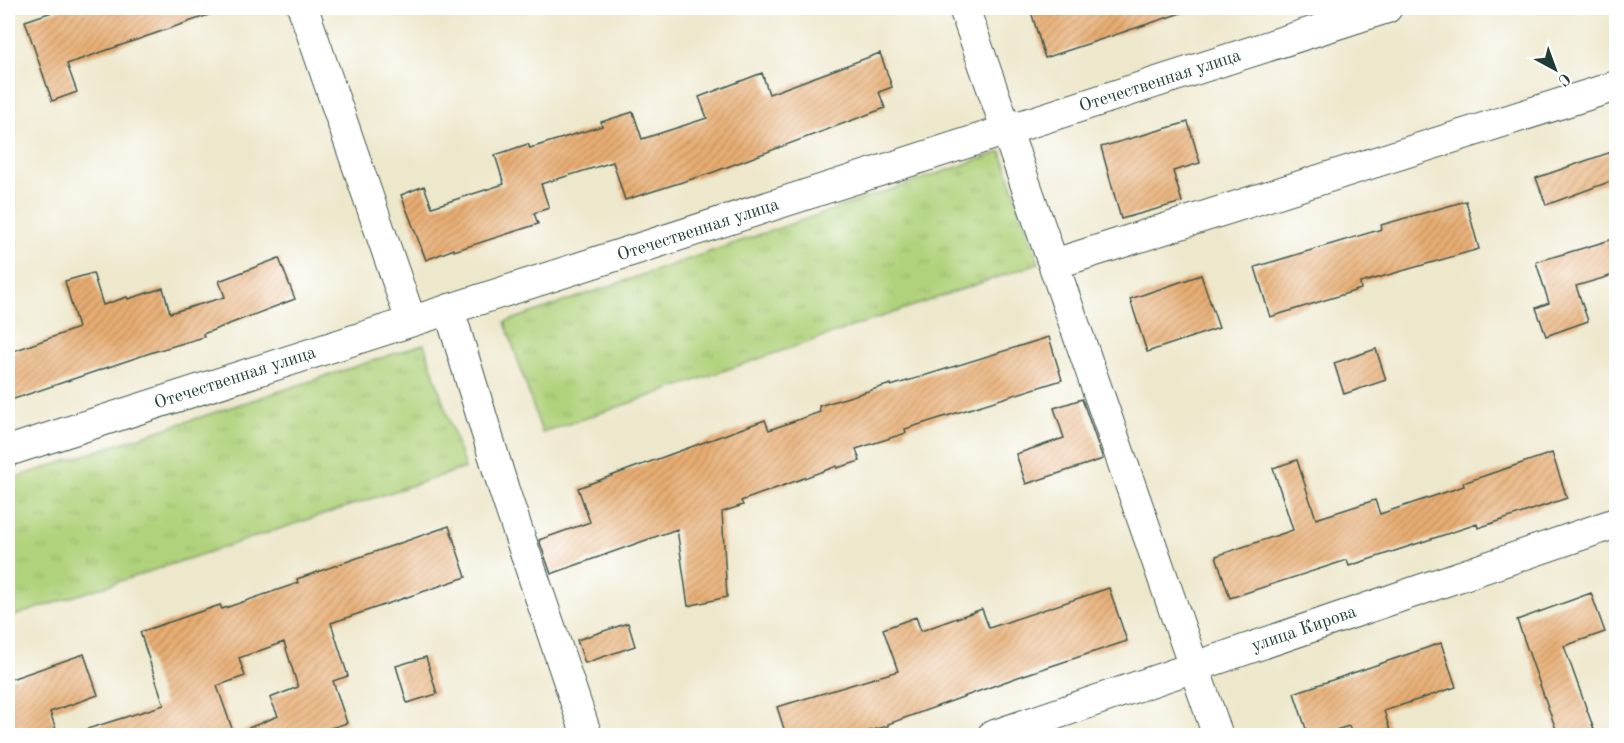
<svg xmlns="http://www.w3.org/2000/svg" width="1624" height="743" viewBox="0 0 1624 743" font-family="'Old Standard TT',serif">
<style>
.grass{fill:url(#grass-tufts);stroke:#688858;stroke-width:1.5}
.building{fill:url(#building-hatch);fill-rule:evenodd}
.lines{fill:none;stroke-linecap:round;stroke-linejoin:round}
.minor-casing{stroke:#3e564b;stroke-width:32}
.minor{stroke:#fff;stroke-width:30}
.labels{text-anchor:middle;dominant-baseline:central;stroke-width:4.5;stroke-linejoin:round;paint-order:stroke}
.street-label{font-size:18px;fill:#1f3d34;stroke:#fff}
</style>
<defs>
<pattern id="grass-tufts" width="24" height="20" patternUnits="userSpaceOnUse" patternTransform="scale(1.5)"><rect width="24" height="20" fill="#b0d27b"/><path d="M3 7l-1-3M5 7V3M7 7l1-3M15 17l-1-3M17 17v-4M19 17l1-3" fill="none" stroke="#97b56b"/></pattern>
<pattern id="building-hatch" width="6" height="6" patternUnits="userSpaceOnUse" patternTransform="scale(1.5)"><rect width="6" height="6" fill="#e8ad72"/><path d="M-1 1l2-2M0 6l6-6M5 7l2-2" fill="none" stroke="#bb8e5e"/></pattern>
</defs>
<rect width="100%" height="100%" fill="#fff"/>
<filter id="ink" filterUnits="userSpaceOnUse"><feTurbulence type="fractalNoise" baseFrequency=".0167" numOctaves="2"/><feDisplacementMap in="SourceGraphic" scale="12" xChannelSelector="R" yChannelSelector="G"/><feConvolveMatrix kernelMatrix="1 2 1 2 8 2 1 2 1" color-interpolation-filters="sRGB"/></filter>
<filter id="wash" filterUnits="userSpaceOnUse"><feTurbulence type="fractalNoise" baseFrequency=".008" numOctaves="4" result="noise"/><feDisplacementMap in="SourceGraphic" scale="24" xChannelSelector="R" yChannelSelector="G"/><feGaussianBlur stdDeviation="1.35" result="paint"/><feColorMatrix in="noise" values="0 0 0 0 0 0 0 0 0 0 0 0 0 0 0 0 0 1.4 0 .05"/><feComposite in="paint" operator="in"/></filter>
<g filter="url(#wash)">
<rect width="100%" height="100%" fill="#ede7cb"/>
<path class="grass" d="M 1001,152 L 1039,263 L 542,433 L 505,322 Z
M 424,344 L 465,468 L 8,618 L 8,480 Z"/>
<g id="blocks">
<path class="building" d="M 64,8 L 219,8 L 220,11 L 67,64 L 77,92 L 52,101 L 25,21 Z
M 1030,8 L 1183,8 L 1184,12 L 1045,58 Z
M 880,53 L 892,87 L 879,92 L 885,108 L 711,173 L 625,200 L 613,162 L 541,184 L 549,208 L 534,213 L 538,224 L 454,251 L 454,249 L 426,260 L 401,195 L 424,186 L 432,207 L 504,184 L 495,155 L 528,144 L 530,148 L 602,126 L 601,122 L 633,112 L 642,139 L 707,118 L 699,97 L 762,73 L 769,94 Z
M 1188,122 L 1200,163 L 1173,171 L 1182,202 L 1121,219 L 1101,147 Z
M 1617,150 L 1617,179 L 1546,205 L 1536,178 Z
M 1466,201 L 1479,249 L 1360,283 L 1361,289 L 1270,317 L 1255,267 L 1382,229 L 1381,225 Z
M 1617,238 L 1617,274 L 1576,286 L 1588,321 L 1546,336 L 1536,308 L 1549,303 L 1536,262 Z
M 279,258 L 295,299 L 203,334 L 204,337 L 153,352 L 8,401 L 8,353 L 78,328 L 65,281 L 93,273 L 103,305 L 127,297 L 128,299 L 163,288 L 170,313 L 225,297 L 219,281 Z
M 1201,275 L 1219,328 L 1147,352 L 1130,299 Z
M 1049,337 L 1062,380 L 905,429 L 906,433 L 856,449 L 860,461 L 837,468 L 837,466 L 741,501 L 743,505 L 722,512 L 727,597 L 688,606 L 677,529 L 551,574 L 539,540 L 590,522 L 578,488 L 765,420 L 769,430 L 820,412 L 819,406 L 891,384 L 891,386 Z
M 1376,349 L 1386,380 L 1344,394 L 1334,363 Z
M 1082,399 L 1103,459 L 1026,484 L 1016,454 L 1064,438 L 1054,408 Z
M 1552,453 L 1567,498 L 1478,528 L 1477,524 L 1349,566 L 1347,560 L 1230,598 L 1216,556 L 1293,530 L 1273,468 L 1297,460 L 1316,519 L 1375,500 L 1380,514 L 1464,486 L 1463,483 Z
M 449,526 L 466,577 L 331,623 L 348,676 L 333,681 L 347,723 L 308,735 L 85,735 L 84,730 L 164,705 L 140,632 L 220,605 L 222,609 L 298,583 L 297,579 ZM 284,642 L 298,687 L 270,698 L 278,716 L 234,734 L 217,686 L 245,676 L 239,658 Z
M 1109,588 L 1127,641 L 1021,676 L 888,724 L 888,726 L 854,735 L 786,735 L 777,707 L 898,671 L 883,629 L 916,617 L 921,631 L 982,609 L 989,628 Z
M 1591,593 L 1605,632 L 1564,646 L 1596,735 L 1558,735 L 1517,620 Z
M 628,623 L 635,646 L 585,663 L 577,640 Z
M 1441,643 L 1456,687 L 1384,711 L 1390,730 L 1376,735 L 1352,735 L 1349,726 L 1320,735 L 1308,735 L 1294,693 Z
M 84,654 L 98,695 L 50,712 L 58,735 L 14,735 L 8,716 L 8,680 Z
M 426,657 L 437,694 L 407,703 L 396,666 Z"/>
</g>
</g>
<g filter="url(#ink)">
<use href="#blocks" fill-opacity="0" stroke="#3e564b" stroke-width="1.5"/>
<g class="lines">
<g class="minor-casing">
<path id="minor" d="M 303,8 L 411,321
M 964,8 L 1218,736
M 1054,264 L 1616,86
M 449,309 L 504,490 L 587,736
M 8,451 L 1387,8
M 992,736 L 1616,523"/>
</g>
<use href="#minor" class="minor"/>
</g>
</g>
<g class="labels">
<g class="street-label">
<text transform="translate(1160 81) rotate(-18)">Отечественная улица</text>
<text transform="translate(698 230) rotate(-18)">Отечественная улица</text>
<text transform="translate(235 378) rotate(-18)">Отечественная улица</text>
<text transform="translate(1304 629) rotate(-19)">улица Кирова</text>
</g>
</g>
<rect width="1624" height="743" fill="none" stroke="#fff" stroke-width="30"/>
<g transform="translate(1555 69) rotate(139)" stroke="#ffffff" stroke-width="4.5" paint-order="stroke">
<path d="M0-4.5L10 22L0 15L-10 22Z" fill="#1f3d34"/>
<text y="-9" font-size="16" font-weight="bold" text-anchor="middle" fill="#1f3d34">С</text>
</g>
</svg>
